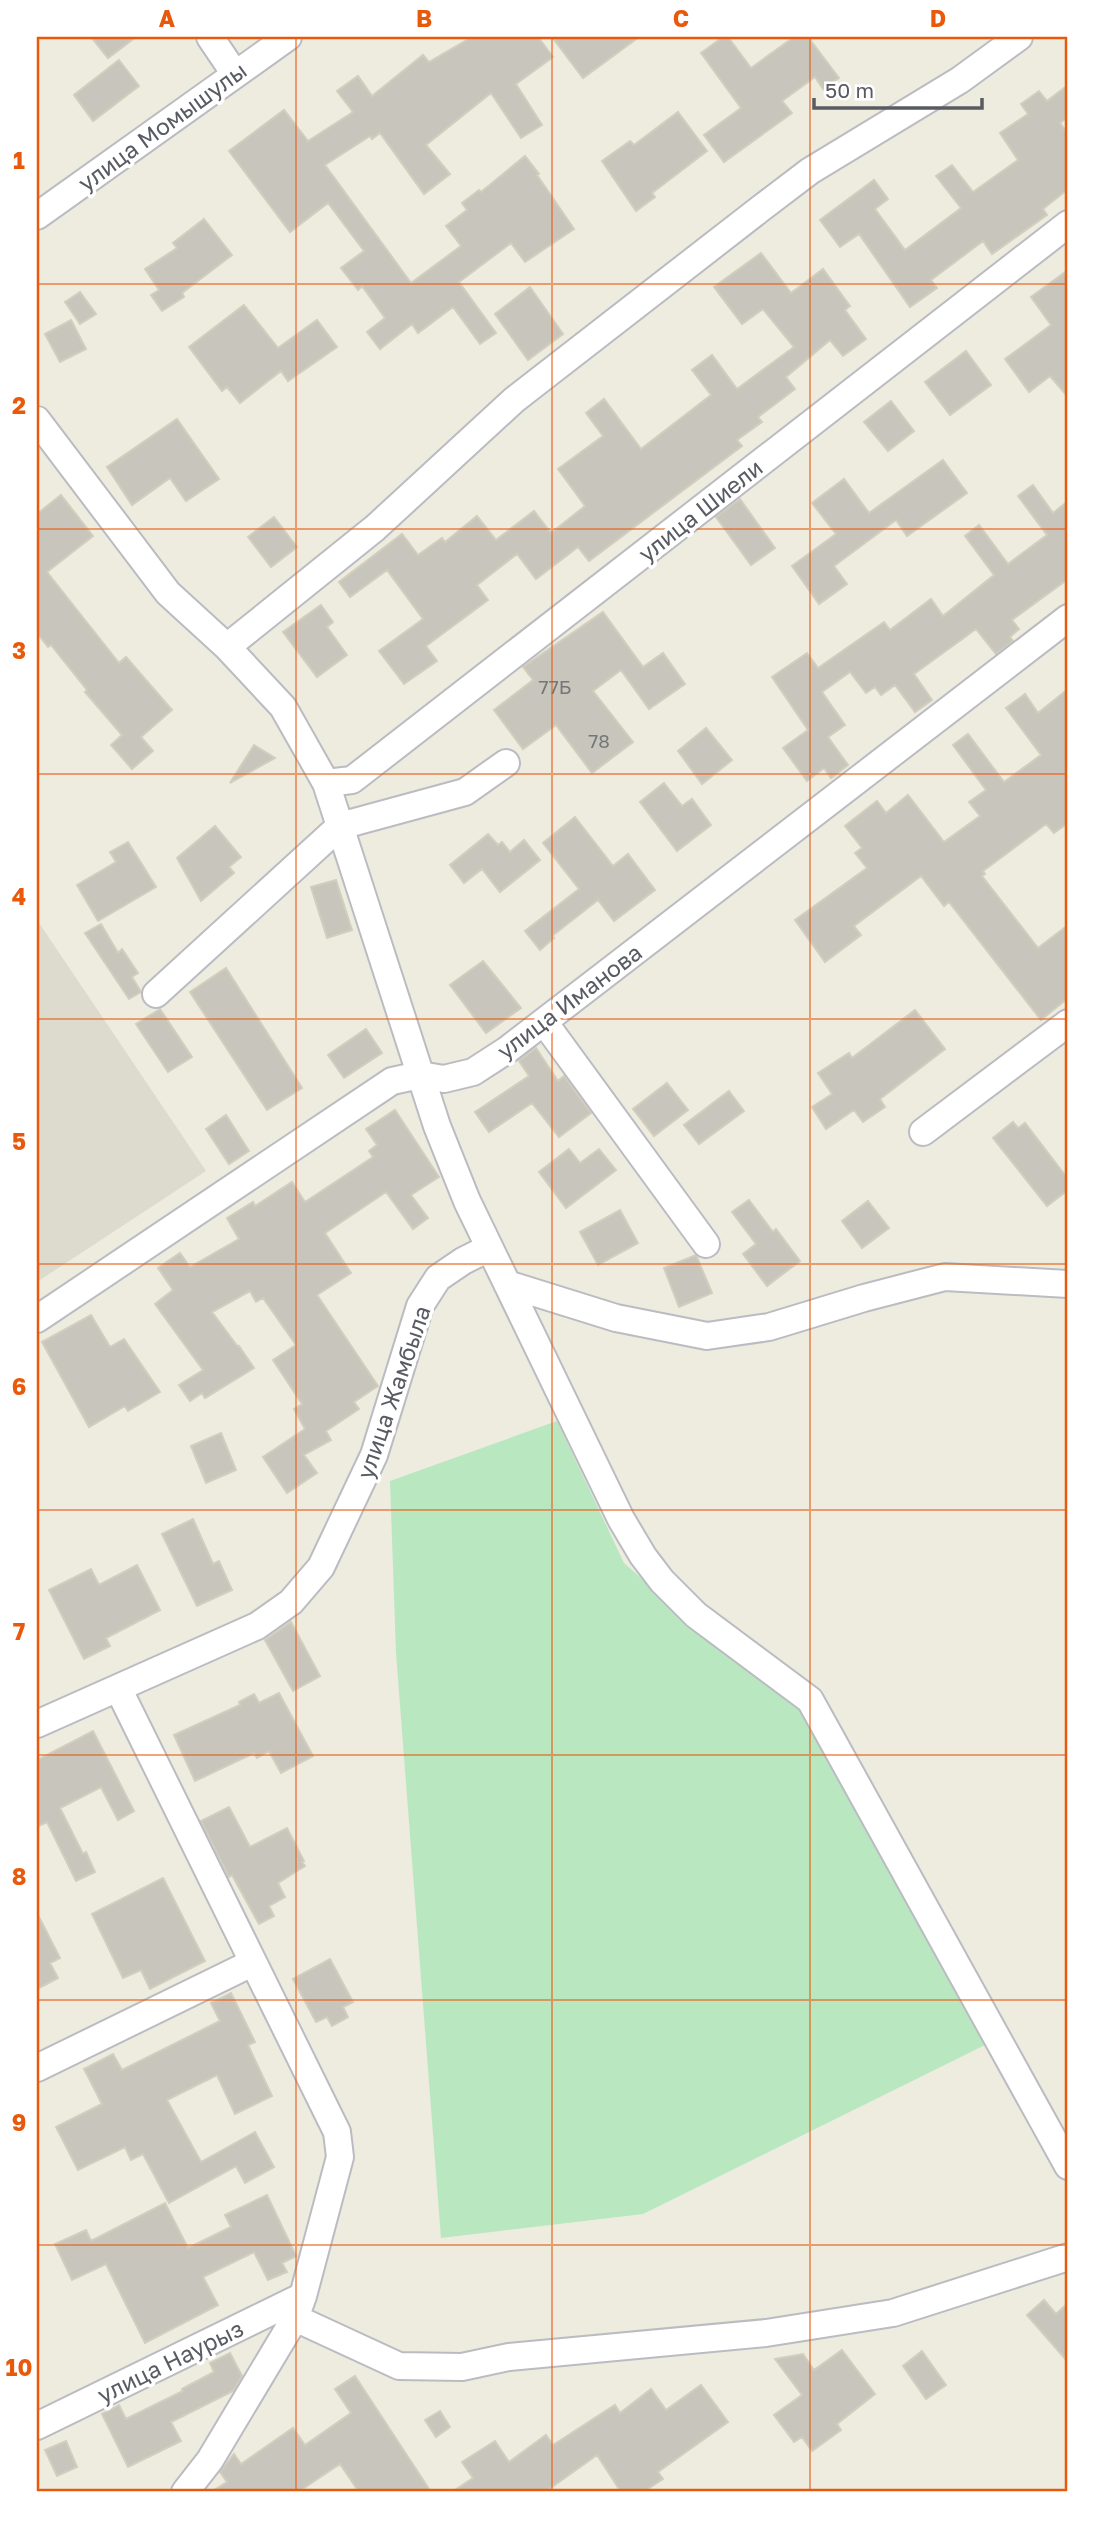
<svg xmlns="http://www.w3.org/2000/svg" width="1105" height="2529" viewBox="0 0 1105 2529" font-family="'Golos Text',sans-serif">
<style>
.education{fill:#dcdbce}
.green{fill:#b9e7c0}
.building{fill:#c8c5bc;stroke:#d2cebd;stroke-width:2}
.lines{fill:none;stroke-linecap:round;stroke-linejoin:round}
.minor-casing{stroke:#babcc2;stroke-width:30}
.minor{stroke:#fff;stroke-width:26}
.grid{fill:none;stroke:#e8590c;stroke-width:2;stroke-opacity:0.55}
.labels{text-anchor:middle;dominant-baseline:central;stroke-width:7;stroke-linejoin:round;paint-order:stroke}
.number-label{font-size:19px;fill:#747678}
.street-label{font-size:23px;fill:#585b62;stroke:#fff}
.neatline{fill:none;stroke:#e8590c;stroke-width:2.5}
.grid-label{font-size:23px;text-anchor:middle;font-weight:bold;fill:#e8590c}
</style>
<rect width="100%" height="100%" fill="#edecdf"/>
<path class="education" d="M 37,920 L 206,1171 L 37,1282 Z"/>
<path class="green" d="M 557,1421 L 624,1563 L 659,1594 L 798,1702 L 987,2044 L 643,2214 L 441,2238 L 396,1653 L 390,1481 Z"/>
<path class="building" d="M 91,37 L 136,37 L 108,58 Z
M 472,37 L 538,37 L 553,57 L 516,84 L 542,125 L 521,138 L 491,93 L 426,145 L 450,174 L 424,194 L 380,133 L 372,139 L 370,136 L 325,165 L 411,283 L 461,246 L 446,226 L 467,210 L 462,203 L 479,190 L 481,192 L 525,156 L 539,174 L 537,175 L 574,229 L 525,262 L 511,243 L 459,282 L 496,333 L 480,344 L 453,307 L 418,333 L 412,324 L 380,349 L 367,332 L 385,318 L 362,286 L 358,290 L 341,268 L 364,251 L 328,203 L 290,232 L 229,151 L 284,110 L 308,141 L 353,112 L 337,91 L 358,76 L 372,96 L 423,55 L 429,62 Z
M 552,37 L 639,37 L 583,78 Z
M 723,37 L 728,37 L 751,68 L 794,37 L 808,37 L 839,78 L 823,89 L 815,77 L 782,101 L 792,113 L 724,162 L 704,135 L 741,108 L 701,53 Z
M 119,60 L 139,86 L 93,121 L 74,95 Z
M 1068,85 L 1068,117 L 1060,123 L 1068,134 L 1068,189 L 1043,209 L 1047,215 L 992,254 L 983,241 L 931,280 L 937,288 L 910,307 L 859,234 L 840,247 L 820,220 L 874,180 L 888,199 L 875,209 L 905,250 L 961,208 L 936,176 L 952,165 L 973,192 L 1018,160 L 1000,133 L 1028,114 L 1021,104 L 1039,91 L 1047,101 Z
M 678,112 L 707,151 L 652,193 L 655,197 L 636,211 L 602,161 L 630,141 L 634,145 Z
M 204,219 L 232,255 L 182,293 L 184,297 L 162,311 L 151,295 L 159,290 L 145,269 L 177,248 L 173,243 Z
M 761,253 L 791,293 L 823,269 L 850,306 L 845,310 L 866,339 L 843,356 L 830,340 L 786,377 L 795,389 L 758,417 L 762,422 L 737,440 L 742,446 L 589,561 L 578,547 L 536,579 L 517,554 L 477,585 L 488,600 L 426,646 L 437,661 L 404,684 L 379,651 L 423,619 L 387,570 L 350,597 L 339,582 L 402,534 L 418,555 L 442,538 L 445,542 L 477,516 L 496,540 L 534,511 L 551,533 L 585,506 L 558,469 L 603,436 L 586,413 L 604,399 L 641,449 L 711,395 L 692,370 L 712,355 L 737,389 L 794,347 L 763,309 L 742,324 L 714,287 Z
M 1068,270 L 1068,397 L 1050,376 L 1029,392 L 1005,359 L 1051,325 L 1031,297 Z
M 530,287 L 563,334 L 528,360 L 495,314 Z
M 80,292 L 96,314 L 80,324 L 65,302 Z
M 244,305 L 278,348 L 317,320 L 337,347 L 288,381 L 281,371 L 240,403 L 227,387 L 222,391 L 189,347 Z
M 71,320 L 86,349 L 60,362 L 45,334 Z
M 966,351 L 991,385 L 950,415 L 925,382 Z
M 891,401 L 914,431 L 888,451 L 864,422 Z
M 177,419 L 219,479 L 186,501 L 170,478 L 132,505 L 107,467 Z
M 943,460 L 967,493 L 907,536 L 896,520 L 834,566 L 847,584 L 819,604 L 792,566 L 836,534 L 812,503 L 844,479 L 869,513 Z
M 1033,485 L 1053,513 L 1068,501 L 1068,579 L 1012,620 L 1019,629 L 1010,637 L 1013,641 L 996,654 L 976,629 L 914,674 L 932,700 L 915,712 L 895,685 L 881,695 L 875,687 L 866,693 L 850,672 L 822,692 L 845,725 L 828,737 L 848,765 L 831,778 L 824,768 L 807,781 L 783,748 L 808,730 L 772,677 L 807,653 L 818,668 L 884,622 L 890,630 L 931,599 L 943,616 L 994,575 L 965,536 L 979,525 L 1008,564 L 1047,535 L 1018,496 Z
M 61,495 L 93,536 L 47,572 L 119,663 L 126,657 L 172,710 L 141,737 L 153,751 L 132,769 L 111,745 L 122,735 L 85,692 L 87,690 L 51,645 L 48,647 L 37,633 L 37,514 Z
M 740,499 L 775,548 L 751,565 L 716,517 Z
M 274,517 L 297,547 L 271,567 L 248,537 Z
M 321,605 L 333,622 L 327,627 L 347,655 L 317,677 L 283,632 Z
M 603,612 L 643,667 L 663,653 L 685,684 L 649,709 L 621,670 L 593,691 L 633,742 L 592,773 L 556,725 L 523,749 L 494,710 L 533,680 L 523,667 Z
M 1068,689 L 1068,823 L 1054,833 L 1046,824 L 983,871 L 985,874 L 982,876 L 1038,948 L 1068,925 L 1068,998 L 1041,1020 L 949,902 L 944,906 L 921,876 L 854,926 L 861,935 L 825,962 L 795,920 L 867,868 L 855,853 L 862,848 L 845,826 L 877,801 L 886,813 L 908,795 L 944,842 L 980,816 L 969,802 L 986,790 L 953,745 L 968,734 L 1004,782 L 1041,755 L 1006,708 L 1025,694 L 1038,713 Z
M 706,728 L 732,760 L 702,784 L 678,751 Z
M 254,745 L 275,758 L 230,783 Z
M 664,783 L 682,806 L 692,799 L 711,825 L 677,851 L 640,802 Z
M 575,817 L 613,866 L 628,854 L 655,890 L 614,921 L 598,900 L 552,936 L 554,938 L 540,950 L 525,931 L 579,889 L 543,843 Z
M 215,826 L 241,857 L 229,867 L 234,873 L 201,901 L 177,858 Z
M 488,834 L 498,845 L 502,842 L 510,852 L 524,840 L 540,860 L 500,892 L 482,869 L 464,883 L 450,865 Z
M 128,842 L 156,887 L 98,921 L 77,885 L 116,862 L 110,852 Z
M 336,880 L 352,930 L 327,938 L 311,887 Z
M 101,924 L 118,953 L 122,949 L 138,973 L 132,977 L 141,992 L 129,999 L 85,933 Z
M 483,961 L 521,1008 L 486,1033 L 450,985 Z
M 226,968 L 302,1088 L 267,1110 L 190,992 Z
M 160,1009 L 192,1057 L 168,1072 L 136,1024 Z
M 915,1010 L 945,1049 L 880,1099 L 885,1107 L 863,1122 L 854,1110 L 826,1129 L 812,1107 L 832,1094 L 818,1073 L 849,1053 L 852,1058 Z
M 366,1029 L 382,1053 L 344,1078 L 328,1055 Z
M 536,1048 L 558,1081 L 564,1076 L 591,1113 L 559,1137 L 532,1103 L 489,1132 L 475,1112 L 529,1076 L 519,1061 Z
M 667,1083 L 688,1110 L 654,1136 L 633,1109 Z
M 729,1091 L 744,1111 L 699,1144 L 684,1125 Z
M 395,1110 L 439,1177 L 411,1195 L 428,1218 L 413,1229 L 386,1192 L 325,1233 L 351,1273 L 317,1295 L 378,1386 L 354,1402 L 359,1409 L 326,1431 L 331,1440 L 304,1455 L 317,1473 L 287,1493 L 263,1457 L 305,1429 L 294,1409 L 302,1404 L 273,1360 L 296,1345 L 263,1298 L 256,1302 L 250,1291 L 212,1312 L 238,1347 L 239,1346 L 254,1368 L 205,1398 L 202,1393 L 190,1401 L 179,1385 L 203,1370 L 155,1304 L 173,1290 L 158,1268 L 180,1253 L 190,1267 L 239,1239 L 227,1218 L 253,1202 L 255,1206 L 292,1182 L 305,1202 L 373,1157 L 369,1151 L 377,1145 L 366,1129 Z
M 226,1115 L 249,1151 L 229,1164 L 206,1129 Z
M 1013,1122 L 1018,1128 L 1025,1123 L 1068,1179 L 1068,1190 L 1047,1206 L 993,1138 Z
M 569,1149 L 580,1163 L 599,1149 L 616,1170 L 566,1208 L 539,1172 Z
M 749,1200 L 773,1232 L 776,1229 L 800,1261 L 767,1286 L 743,1254 L 756,1244 L 732,1212 Z
M 868,1201 L 889,1228 L 862,1248 L 842,1221 Z
M 620,1210 L 638,1243 L 598,1265 L 580,1232 Z
M 696,1255 L 712,1293 L 679,1307 L 664,1268 Z
M 91,1315 L 110,1347 L 124,1339 L 160,1392 L 128,1411 L 125,1406 L 89,1427 L 42,1342 Z
M 221,1433 L 236,1470 L 206,1483 L 191,1446 Z
M 193,1519 L 213,1564 L 219,1561 L 232,1590 L 197,1606 L 162,1534 Z
M 137,1565 L 160,1610 L 106,1638 L 110,1646 L 84,1659 L 49,1590 L 91,1569 L 99,1585 Z
M 291,1622 L 320,1676 L 293,1691 L 265,1640 Z
M 279,1693 L 313,1756 L 281,1773 L 269,1751 L 257,1758 L 254,1753 L 195,1781 L 174,1735 L 240,1705 L 239,1702 L 254,1694 L 259,1703 Z
M 93,1731 L 134,1811 L 118,1820 L 101,1787 L 60,1808 L 83,1854 L 86,1852 L 95,1872 L 76,1881 L 47,1822 L 37,1827 L 37,1760 Z
M 229,1807 L 250,1847 L 287,1828 L 304,1861 L 302,1862 L 305,1866 L 278,1883 L 285,1897 L 269,1906 L 274,1916 L 259,1924 L 232,1875 L 229,1877 L 201,1821 Z
M 163,1878 L 205,1961 L 150,1989 L 141,1970 L 123,1978 L 92,1914 Z
M 37,1913 L 60,1958 L 50,1963 L 58,1978 L 37,1989 Z
M 330,1959 L 353,2002 L 343,2007 L 348,2017 L 332,2026 L 327,2017 L 316,2022 L 293,1979 Z
M 231,1993 L 255,2042 L 248,2045 L 272,2096 L 235,2114 L 217,2075 L 167,2100 L 201,2162 L 255,2132 L 274,2167 L 245,2183 L 236,2166 L 169,2203 L 143,2154 L 131,2160 L 125,2147 L 78,2170 L 56,2127 L 102,2104 L 84,2069 L 113,2054 L 122,2070 L 220,2021 L 211,2003 Z
M 267,2195 L 296,2256 L 282,2263 L 287,2272 L 268,2280 L 254,2252 L 203,2277 L 218,2305 L 145,2343 L 106,2264 L 72,2280 L 55,2244 L 86,2230 L 91,2241 L 165,2203 L 188,2248 L 231,2227 L 225,2215 Z
M 1044,2300 L 1056,2314 L 1068,2303 L 1068,2362 L 1027,2315 Z
M 842,2350 L 875,2394 L 837,2424 L 841,2430 L 812,2451 L 802,2437 L 794,2442 L 774,2415 L 802,2395 L 775,2359 L 803,2354 L 814,2370 Z
M 922,2351 L 946,2385 L 926,2399 L 903,2366 Z
M 230,2353 L 242,2376 L 233,2391 L 171,2422 L 181,2441 L 128,2467 L 102,2414 L 119,2405 L 126,2419 L 183,2391 L 182,2389 L 214,2372 L 210,2363 Z
M 355,2376 L 431,2492 L 359,2492 L 340,2464 L 298,2492 L 211,2492 L 227,2482 L 220,2472 L 234,2454 L 241,2464 L 293,2428 L 305,2445 L 351,2413 L 335,2389 Z
M 701,2385 L 728,2422 L 658,2472 L 663,2479 L 643,2492 L 621,2492 L 597,2455 L 545,2492 L 452,2492 L 473,2478 L 462,2462 L 495,2441 L 509,2462 L 546,2435 L 553,2445 L 615,2405 L 620,2413 L 651,2389 L 666,2410 Z
M 440,2411 L 450,2427 L 436,2437 L 425,2420 Z
M 66,2441 L 77,2467 L 57,2476 L 45,2450 Z"/>
<g class="lines">
<g class="minor-casing">
<path id="minor" d="M 210,37 L 235,74
M 37,216 L 288,37
M 37,420 L 168,593 L 227,647 L 283,707 L 326,783 L 437,1126 L 467,1201 L 621,1519 L 643,1556 L 662,1581 L 696,1615 L 810,1700 L 1068,2166
M 227,647 L 375,528 L 514,400 L 760,209 L 810,171 L 960,80 L 1019,37
M 326,783 L 352,780 L 1068,224
M 156,994 L 340,826 L 465,792 L 506,763
M 544,1022 L 706,1244
M 923,1132 L 1068,1023
M 507,1284 L 616,1318 L 707,1336 L 769,1327 L 864,1298 L 945,1277 L 1068,1284
M 37,1319 L 392,1081 L 420,1075 L 444,1079 L 473,1072 L 507,1050 L 1068,618
M 118,1688 L 337,2132 L 340,2157 L 303,2296 L 295,2318 L 210,2460 L 185,2492
M 37,1724 L 257,1626 L 291,1602 L 321,1567 L 374,1455 L 420,1306 L 438,1278 L 463,1261 L 489,1248
M 37,2068 L 252,1963
M 295,2318 L 399,2366 L 462,2367 L 509,2357 L 766,2333 L 893,2313 L 1068,2257
M 37,2426 L 303,2296"/>
</g>
<use href="#minor" class="minor"/>
</g>
<path class="grid" d="M 296,37 L 296,2492M 552,37 L 552,2492M 810,37 L 810,2492M 37,284 L 1068,284M 37,529 L 1068,529M 37,774 L 1068,774M 37,1019 L 1068,1019M 37,1264 L 1068,1264M 37,1510 L 1068,1510M 37,1755 L 1068,1755M 37,2000 L 1068,2000M 37,2245 L 1068,2245"/>
<g class="labels">
<g class="number-label">
<text x="555" y="686">77Б</text>
<text x="599" y="740">78</text>
</g>
<g class="street-label">
<text transform="translate(162 126) rotate(-36)">улица Момышулы</text>
<text transform="translate(700 510) rotate(-38)">улица Шиели</text>
<text transform="translate(569 1001) rotate(-37)">улица Иманова</text>
<text transform="translate(393 1392) rotate(-71)">улица Жамбыла</text>
<text transform="translate(170 2361) rotate(-26)">улица Наурыз</text>
</g>
</g>
<rect width="1105" height="2529" fill="none" stroke="#ffffff" stroke-width="77"/>
<path d="M814 98v10h168v-10" fill="none" stroke="#585b62" stroke-width="3.5"/>
<text x="825" y="98" font-size="21" fill="#585b62" stroke="#ffffff" stroke-width="5" paint-order="stroke">50 m</text>
<rect x="38" y="38" width="1028" height="2452" class="neatline"/>
<g class="grid-label">
<text x="167" y="27">A</text>
<text x="424" y="27">B</text>
<text x="681" y="27">C</text>
<text x="938" y="27">D</text>
<text x="19" y="169">1</text>
<text x="19" y="414">2</text>
<text x="19" y="659">3</text>
<text x="19" y="905">4</text>
<text x="19" y="1150">5</text>
<text x="19" y="1395">6</text>
<text x="19" y="1640">7</text>
<text x="19" y="1885">8</text>
<text x="19" y="2131">9</text>
<text x="19" y="2376">10</text>
</g>
</svg>
